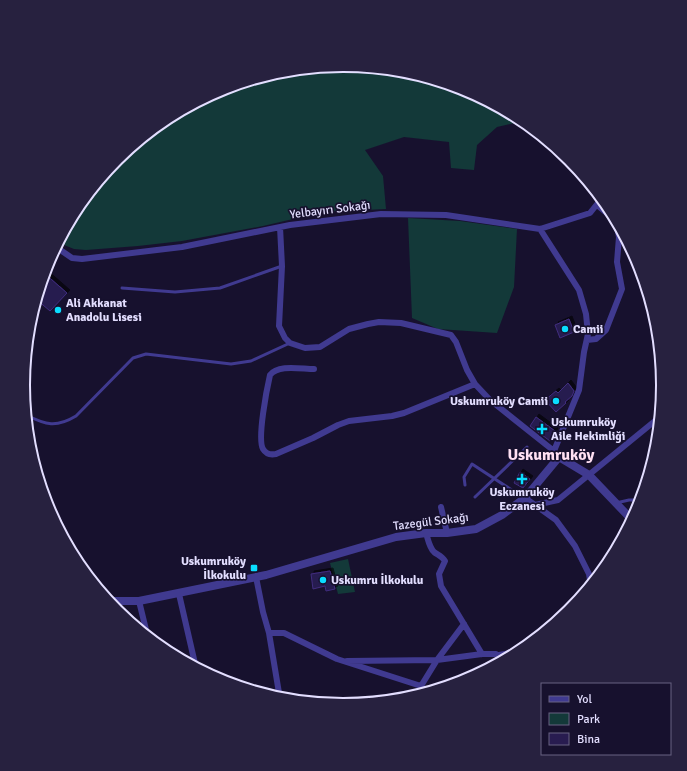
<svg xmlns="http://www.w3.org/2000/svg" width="687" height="771" viewBox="0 0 687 771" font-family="Signika,sans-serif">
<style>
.green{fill:#133939}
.building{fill:#281c50;stroke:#402d7e;filter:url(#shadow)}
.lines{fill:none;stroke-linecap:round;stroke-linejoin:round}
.service{stroke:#403a90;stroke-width:3}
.minor{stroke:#403a90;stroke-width:6}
.tertiary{stroke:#403a90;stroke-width:8}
.poi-dot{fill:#0addff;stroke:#17112e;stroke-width:1.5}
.labels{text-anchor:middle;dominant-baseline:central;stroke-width:3.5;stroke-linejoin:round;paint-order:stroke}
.street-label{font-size:12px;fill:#e3deff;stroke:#17112e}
.poi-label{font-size:12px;font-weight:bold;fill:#e3deff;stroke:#17112e;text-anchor:start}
.district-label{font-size:16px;font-weight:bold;fill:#ffe0f3;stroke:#17112e}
.rim{fill:none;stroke:#e3deff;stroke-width:2}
</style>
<defs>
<filter id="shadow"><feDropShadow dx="3" dy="-3" stdDeviation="0" flood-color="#0009"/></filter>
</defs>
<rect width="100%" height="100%" fill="#17112e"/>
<path class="green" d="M 344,65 L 406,71 L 466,89 L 524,121 L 497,127 L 477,145 L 474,170 L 451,168 L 449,142 L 404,137 L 365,150 L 383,176 L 386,209 L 323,212 L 263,226 L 182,241 L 138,246 L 86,250 L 74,249 L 64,245 L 59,240 L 77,207 L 117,159 L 166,119 L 221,89 L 281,71 Z
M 408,218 L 460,221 L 517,229 L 514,287 L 497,333 L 438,329 L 412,318 Z
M 348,559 L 355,592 L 338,594 L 330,563 Z"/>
<path class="building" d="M 44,273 L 67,293 L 50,311 L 36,299 Z
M 569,319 L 574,332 L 560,338 L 555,325 Z
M 568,383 L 574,391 L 572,396 L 565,402 L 566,403 L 556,412 L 545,400 L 556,391 L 558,393 Z
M 536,417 L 555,431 L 550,441 L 530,426 Z
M 520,472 L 530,479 L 523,488 L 514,483 Z
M 330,571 L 335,589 L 326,591 L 325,586 L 313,589 L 311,574 Z"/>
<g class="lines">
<path class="service" d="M 122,288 L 175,292 L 220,288 L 282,266
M 26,415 C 46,425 56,428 76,416 L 133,358 L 146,354 L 231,364 L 251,361 L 290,343
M 465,485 L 464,477 L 472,464 L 524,498
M 475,497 L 527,447
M 616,503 L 629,500 L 642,500
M 496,654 L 525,649"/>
<path class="minor" d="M 280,227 L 282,266 L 279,326 L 285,338 L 290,343 L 305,348 L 320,347 L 349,329 L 368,324 L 379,322 L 401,323 L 451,335 L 456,342 L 467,370 L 475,384 L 490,400 L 554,451
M 540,229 L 579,290 L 586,314 L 588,334 L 584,352 L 579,390 L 554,451 L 555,452
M 56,247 L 72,258 L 82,259 L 182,247 L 290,225 L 381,214 L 446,215 L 540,229 L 590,213 L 602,198
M 587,340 L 596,339 L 606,330 L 622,289 L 617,262 L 619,237 L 617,227 L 609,215 L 597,205
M 314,369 C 301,369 278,364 270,375 C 267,388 257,439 263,449 C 266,454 271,455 276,454 L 313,438 L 338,425 L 349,421 L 392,416 L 404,413 L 475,384
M 525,498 L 535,505 L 558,500 L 661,416
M 535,505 L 556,520 L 575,546 L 589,574 L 591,586
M 441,507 L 447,533
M 426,533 C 428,539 429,547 434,552 C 438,555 442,556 445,561 L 439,574 L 441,586 L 482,654
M 256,577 L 263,612 L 269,633 L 280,699
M 179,594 L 196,668
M 139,601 L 148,638
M 269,633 L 284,633 L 337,659 L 421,686 L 428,693
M 347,661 L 437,660 L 482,654 L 496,654 L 504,661
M 421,686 L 437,660 L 464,624"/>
<path class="tertiary" d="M 108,601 L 139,601 L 266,575 L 396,537 L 426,533 L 447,533 L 476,529 L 502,515 L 525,498 L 559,457 L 589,475 L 633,521"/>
</g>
<g class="poi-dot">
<circle cx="58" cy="310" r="4"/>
<circle cx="565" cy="329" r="4"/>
<circle cx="556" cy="401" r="4"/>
<path d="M540 423h4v4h4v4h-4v4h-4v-4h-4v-4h4z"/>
<path d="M520 473h4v4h4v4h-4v4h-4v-4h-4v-4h4z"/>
<rect x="250" y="564" width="8" height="8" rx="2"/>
<circle cx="323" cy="580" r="4"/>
</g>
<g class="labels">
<g class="street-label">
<text transform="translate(330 210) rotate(-7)">Yelbayırı Sokağı</text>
<text transform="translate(431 522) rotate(-7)">Tazegül Sokağı</text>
</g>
<g class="poi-label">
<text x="66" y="303">Ali Akkanat<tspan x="66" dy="14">Anadolu Lisesi</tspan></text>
<text x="573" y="329">Camii</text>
<text x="548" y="401" text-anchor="end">Uskumruköy Camii</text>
<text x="551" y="422">Uskumruköy<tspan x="551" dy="14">Aile Hekimliği</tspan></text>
<text x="522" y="492" text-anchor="middle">Uskumruköy<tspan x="522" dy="14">Eczanesi</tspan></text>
<text x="246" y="561" text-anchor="end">Uskumruköy<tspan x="246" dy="14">İlkokulu</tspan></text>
<text x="331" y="580">Uskumru İlkokulu</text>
</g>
<g class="district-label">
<text x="551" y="455">Uskumruköy</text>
</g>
</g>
<path d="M0 0H687V771H0ZM30 385a313 313 0 1 1 626 0a313 313 0 1 1-626 0Z" fill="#27213f" fill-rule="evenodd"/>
<path class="rim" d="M30 385a313 313 0 1 1 626 0a313 313 0 1 1-626 0Z"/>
<rect x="541" y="683" width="130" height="72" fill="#17112e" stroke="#696382"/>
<rect x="549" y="696" width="20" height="6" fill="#403a90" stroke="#696382"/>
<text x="577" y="703" font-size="12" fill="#e3deff">Yol</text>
<rect x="549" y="713" width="20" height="12" fill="#133939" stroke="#696382"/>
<text x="577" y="723" font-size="12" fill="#e3deff">Park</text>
<rect x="549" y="733" width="20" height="12" fill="#281c50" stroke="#696382"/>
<text x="577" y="743" font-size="12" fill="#e3deff">Bina</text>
</svg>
